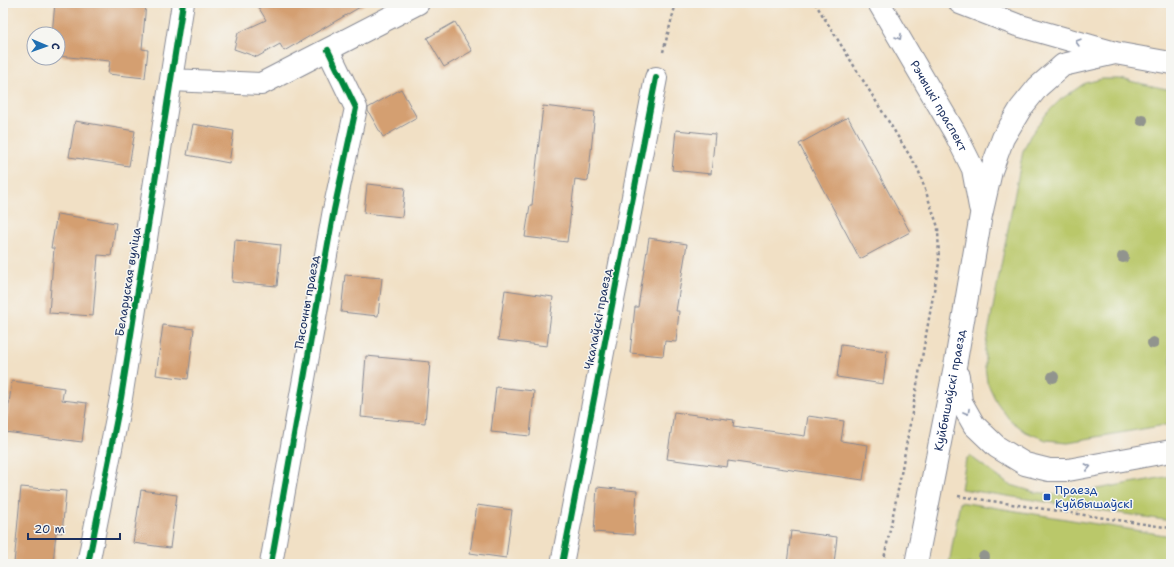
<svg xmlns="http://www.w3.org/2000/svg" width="1174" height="567" viewBox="0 0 1174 567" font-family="'Shantell Sans',sans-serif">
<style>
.green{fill:#bac86b;stroke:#6a7c64}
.building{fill:#d49f71}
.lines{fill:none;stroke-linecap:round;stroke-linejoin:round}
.minor-casing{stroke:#868892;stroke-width:24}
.major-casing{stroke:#868892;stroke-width:24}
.path{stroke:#868892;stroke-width:2.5;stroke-dasharray:3 3;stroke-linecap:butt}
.minor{stroke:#fff;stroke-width:22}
.major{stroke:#fff;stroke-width:22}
.cycleway-casing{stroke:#f6f6f2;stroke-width:8}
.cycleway{stroke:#00873e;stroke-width:6}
.tree{fill:#91948e}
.oneway{stroke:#8d97ae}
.transit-dot{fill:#1a4fb4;stroke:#f6f6f2;stroke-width:1.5}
.labels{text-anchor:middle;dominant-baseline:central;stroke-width:3;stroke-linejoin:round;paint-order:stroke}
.street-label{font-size:12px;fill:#1b2f5e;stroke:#f6f6f2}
.transit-label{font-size:12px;fill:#164399;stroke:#f6f6f2;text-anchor:start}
</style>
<rect width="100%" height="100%" fill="#f6f6f2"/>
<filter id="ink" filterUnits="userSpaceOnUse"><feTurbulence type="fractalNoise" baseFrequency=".025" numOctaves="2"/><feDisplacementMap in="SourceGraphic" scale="8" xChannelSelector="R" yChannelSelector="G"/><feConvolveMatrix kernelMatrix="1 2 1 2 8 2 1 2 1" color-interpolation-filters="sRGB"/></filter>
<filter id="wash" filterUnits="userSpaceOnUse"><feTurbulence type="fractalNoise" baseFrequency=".012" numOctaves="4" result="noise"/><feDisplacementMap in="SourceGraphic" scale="16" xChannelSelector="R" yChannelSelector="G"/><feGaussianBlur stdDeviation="0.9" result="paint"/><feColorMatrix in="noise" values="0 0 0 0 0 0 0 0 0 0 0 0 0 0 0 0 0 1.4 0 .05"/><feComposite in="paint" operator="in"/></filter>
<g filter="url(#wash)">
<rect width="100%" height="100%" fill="#f1e0c5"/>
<path class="green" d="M 1102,79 L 1120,79 L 1171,90 L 1171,424 L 1068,442 L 1046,440 L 1026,432 L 1009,419 L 996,401 L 987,382 L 985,366 L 985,349 L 1023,151 L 1030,136 L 1047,113 L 1060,100 L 1085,83 Z
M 970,456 L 1008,484 L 1034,492 L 1062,495 L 1171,476 L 1171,521 L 961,489 L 966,459 Z
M 960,502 L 1171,536 L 1171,564 L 949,564 Z"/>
<g id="blocks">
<path class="building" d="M 55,3 L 146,3 L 142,49 L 148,50 L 145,78 L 108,74 L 110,61 L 58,56 L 58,34 L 52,34 Z
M 256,3 L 367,3 L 284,51 L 280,44 L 257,57 L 234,49 L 238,33 L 266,20 Z
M 455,22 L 472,51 L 444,67 L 427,38 Z
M 401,89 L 417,118 L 383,137 L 368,111 L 368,108 Z
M 543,106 L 595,112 L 588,181 L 575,179 L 567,242 L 525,237 L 530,205 L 532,205 Z
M 848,117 L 910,232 L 860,259 L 799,144 Z
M 75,121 L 135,131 L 129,166 L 69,157 Z
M 193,124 L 234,131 L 229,163 L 187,155 Z
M 676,130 L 715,134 L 711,174 L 672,170 Z
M 367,184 L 405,188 L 402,217 L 364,213 Z
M 57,214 L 116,223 L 111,256 L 98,255 L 93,316 L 49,313 L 54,248 L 51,248 Z
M 649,238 L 687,244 L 676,311 L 679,311 L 676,342 L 665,341 L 663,356 L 630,353 L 635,307 L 638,307 Z
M 235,240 L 281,245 L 277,286 L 232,282 Z
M 345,275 L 382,278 L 378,316 L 341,312 Z
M 505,290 L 553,297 L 547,346 L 498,340 Z
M 163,325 L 194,329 L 188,379 L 156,375 Z
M 841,345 L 887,351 L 883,384 L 837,377 Z
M 366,356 L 430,362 L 425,423 L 361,417 Z
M 12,381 L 64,388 L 62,400 L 87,403 L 82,442 L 5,432 Z
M 496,387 L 534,391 L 530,436 L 491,432 Z
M 674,412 L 734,420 L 733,426 L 805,436 L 808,416 L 844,421 L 841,441 L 868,445 L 863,480 L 728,461 L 727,467 L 667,459 Z
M 21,487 L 66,491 L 62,533 L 56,532 L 53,564 L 14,564 Z
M 597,487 L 637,491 L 634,535 L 594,532 Z
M 141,490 L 177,495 L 170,548 L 133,543 Z
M 477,505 L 512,510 L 506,558 L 470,553 Z
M 791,531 L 837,537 L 834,564 L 787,564 Z"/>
</g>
</g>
<g filter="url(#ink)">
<use href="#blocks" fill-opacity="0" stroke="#868892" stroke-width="1"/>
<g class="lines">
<g class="minor-casing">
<path id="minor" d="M 171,80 L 261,84 L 418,3
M 88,564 L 121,398 L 183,3
M 271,564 L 334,210 L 356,108 L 328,50
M 562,564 L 656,78"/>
</g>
<g class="major-casing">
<g id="major">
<path id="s1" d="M 879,3 L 955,133 L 973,169 L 980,207"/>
<path d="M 960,3 L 1017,25 L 1112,52"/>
<path d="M 958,376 L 961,402 L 974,425 L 997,447 L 1025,464 L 1049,470 L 1068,470 L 1171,451"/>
<path id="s2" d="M 916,564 L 956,361 L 981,215 L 991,171 L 1003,138 L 1021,108 L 1038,87 L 1063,65 L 1115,53 L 1171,63"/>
</g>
</g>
<path class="path" d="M 815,3 L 918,169 L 938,227 L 939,263 L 899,485 L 883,564
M 663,52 L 676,3
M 958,496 L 1171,528"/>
<use href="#minor" class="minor"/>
<use href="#major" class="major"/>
<g class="cycleway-casing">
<path id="cycleway" d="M 88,564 L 121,398 L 183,3
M 271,564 L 334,210 L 356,108 L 328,50
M 562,564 L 656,78"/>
</g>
<use href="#cycleway" class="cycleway"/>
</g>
<g class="tree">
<circle cx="1142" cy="120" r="6"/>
<circle cx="1123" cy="257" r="6"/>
<circle cx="1153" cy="343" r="6"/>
<circle cx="1053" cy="377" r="6"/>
<circle cx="984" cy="557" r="6"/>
</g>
<defs><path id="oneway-chevron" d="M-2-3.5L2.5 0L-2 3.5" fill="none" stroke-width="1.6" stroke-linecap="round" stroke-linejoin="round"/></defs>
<g class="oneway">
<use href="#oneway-chevron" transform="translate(899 37) rotate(60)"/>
<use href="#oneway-chevron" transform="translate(1078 42) rotate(-164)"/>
<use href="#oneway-chevron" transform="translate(967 412) rotate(61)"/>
<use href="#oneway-chevron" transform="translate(1088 467) rotate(-11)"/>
</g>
</g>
<rect class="transit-dot" x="1043" y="493" width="8" height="8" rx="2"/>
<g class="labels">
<g class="street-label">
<text stroke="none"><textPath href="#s1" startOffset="119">Рэчыцкі праспект</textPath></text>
<text transform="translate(128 282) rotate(-81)">Беларуская вуліца</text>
<text transform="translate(307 302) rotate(-80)">Пясочны праезд</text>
<text transform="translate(598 319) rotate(-79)">Чкалаўскі праезд</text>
<text stroke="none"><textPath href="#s2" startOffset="177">Куйбышаўскі праезд</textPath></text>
</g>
<g class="transit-label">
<text x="1055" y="490">Праезд<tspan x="1055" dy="14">Куйбышаўскі</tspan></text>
</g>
</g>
<rect width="1174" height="567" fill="none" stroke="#f6f6f2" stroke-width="16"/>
<g transform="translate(46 46) rotate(92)"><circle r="19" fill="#f6f6f2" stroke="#9ea6b7"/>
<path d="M0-3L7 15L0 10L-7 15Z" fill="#1f6fb2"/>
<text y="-6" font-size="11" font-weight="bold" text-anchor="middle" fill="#1b2f5e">С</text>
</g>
<path d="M28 533v6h92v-6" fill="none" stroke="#1b2f5e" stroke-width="2"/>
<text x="34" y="533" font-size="12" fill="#1b2f5e" stroke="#f6f6f2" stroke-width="3" paint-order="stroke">20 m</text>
</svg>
